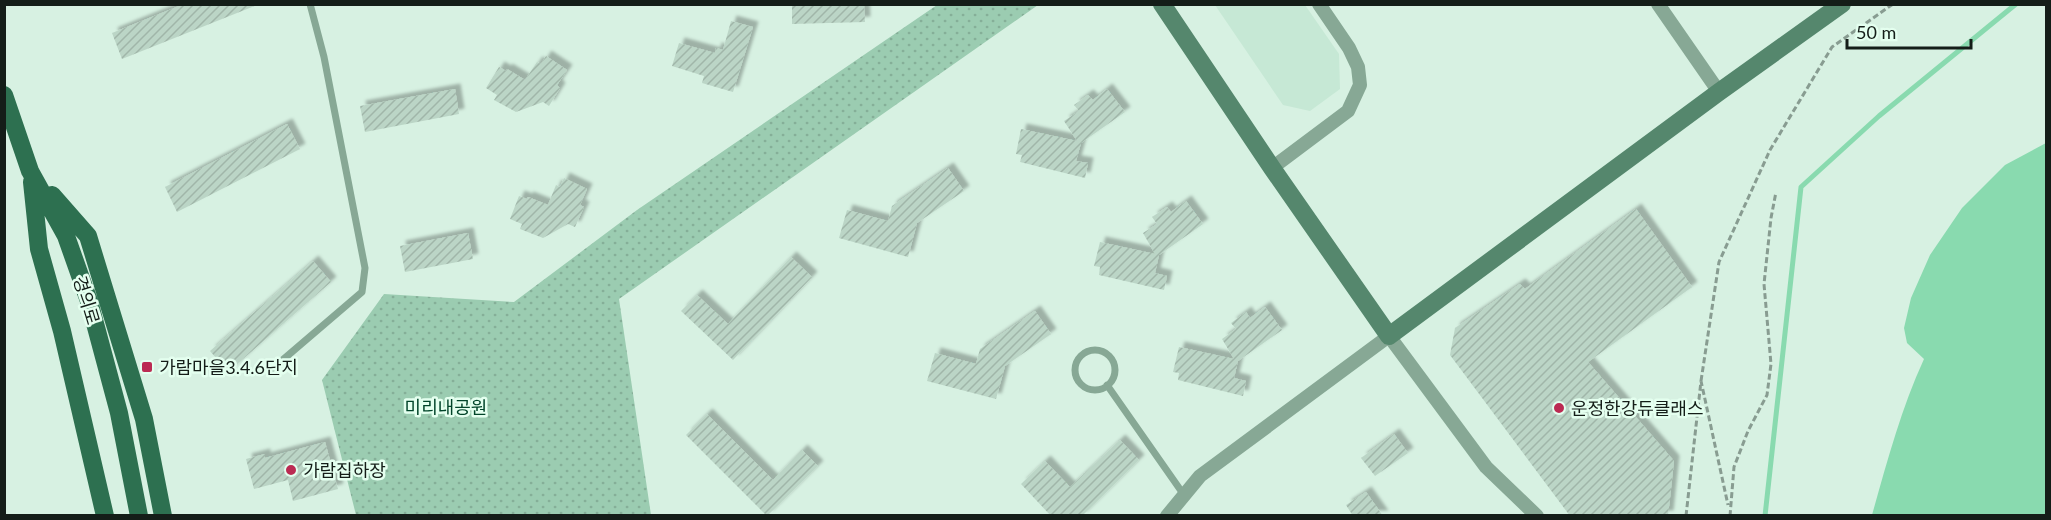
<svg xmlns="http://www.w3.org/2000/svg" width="2051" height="520" viewBox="0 0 2051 520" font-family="Lato,'Noto Sans KR',sans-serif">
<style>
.built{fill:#c6e8d5}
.park{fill:url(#park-dots)}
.water{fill:#89daaf}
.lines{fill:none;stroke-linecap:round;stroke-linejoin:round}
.stream{stroke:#89daaf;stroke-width:5}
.building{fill:url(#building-hatch);filter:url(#shadow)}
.path{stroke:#889c91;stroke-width:3;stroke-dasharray:6 3;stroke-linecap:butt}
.lane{stroke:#87a895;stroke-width:7}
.street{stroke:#87a895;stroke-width:14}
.secondary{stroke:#55876d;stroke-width:18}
.primary{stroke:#2d7050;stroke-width:18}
.poi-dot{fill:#bb2b53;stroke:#e4ffef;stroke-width:2}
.labels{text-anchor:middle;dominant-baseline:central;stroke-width:5;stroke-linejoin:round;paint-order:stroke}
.street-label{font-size:18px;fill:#141d18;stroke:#e4ffef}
.poi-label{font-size:18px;fill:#141d18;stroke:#e4ffef;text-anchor:start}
.park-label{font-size:18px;fill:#004429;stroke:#e4ffef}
</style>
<defs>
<pattern id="park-dots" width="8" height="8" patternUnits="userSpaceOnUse" patternTransform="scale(1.5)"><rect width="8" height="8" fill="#9bccb1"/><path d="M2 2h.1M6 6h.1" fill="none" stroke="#85af98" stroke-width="1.8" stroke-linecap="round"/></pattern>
<pattern id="building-hatch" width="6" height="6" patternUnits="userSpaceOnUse" patternTransform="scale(1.5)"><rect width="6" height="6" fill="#bbd5c6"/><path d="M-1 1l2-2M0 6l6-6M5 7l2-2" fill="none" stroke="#a0b6a9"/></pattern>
<filter id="shadow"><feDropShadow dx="5.5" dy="-5.5" stdDeviation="1.5" flood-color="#0004"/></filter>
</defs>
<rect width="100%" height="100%" fill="#d7f1e2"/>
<path class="built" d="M 1215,5 L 1305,5 L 1339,54 L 1340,89 L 1310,111 L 1283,105 Z"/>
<path class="park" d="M 937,5 L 1038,5 L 619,299 L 651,515 L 356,515 L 322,380 L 384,294 L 514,302 L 637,210 Z"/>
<path class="water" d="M 2046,143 L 2046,515 L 1872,515 C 1887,462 1901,409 1924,359 L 1907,343 L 1904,328 L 1911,298 L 1930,255 L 1962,208 L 2005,165 Z"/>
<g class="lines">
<path class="stream" d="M 1765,516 L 1801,187 L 1879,116 L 2016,4"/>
</g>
<path class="building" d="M 184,4 L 257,5 L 122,59 L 112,33 Z
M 792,4 L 864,4 L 865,22 L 792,24 Z
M 731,21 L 753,27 L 733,92 L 702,83 L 704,76 L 672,66 L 679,43 L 715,53 L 716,48 L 723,50 Z
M 546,56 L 567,70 L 557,85 L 560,88 L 549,106 L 543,102 L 516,112 L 494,100 L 497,95 L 486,88 L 499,67 L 506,71 L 507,69 L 525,80 L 537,62 L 541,64 Z
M 455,89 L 459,114 L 365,132 L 360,106 Z
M 1107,89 L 1125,112 L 1081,143 L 1076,161 L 1088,163 L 1085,178 L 1020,162 L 1022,155 L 1016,154 L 1021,129 L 1077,141 L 1064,121 L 1079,111 L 1074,105 L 1088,95 L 1093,100 Z
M 287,124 L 300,149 L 177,212 L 165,187 Z
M 948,168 L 964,191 L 917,223 L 908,257 L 839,238 L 847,210 L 888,221 L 892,206 Z
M 564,178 L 587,189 L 580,205 L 584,207 L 575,227 L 568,224 L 543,238 L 520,229 L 522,224 L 510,219 L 519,196 L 527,199 L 528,197 L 548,205 L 556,185 L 560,187 Z
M 1186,201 L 1203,224 L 1159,255 L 1155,273 L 1167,276 L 1164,290 L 1099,275 L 1100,267 L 1094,266 L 1100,242 L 1155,254 L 1143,233 L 1157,224 L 1152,217 L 1167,207 L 1171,212 Z
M 1636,209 L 1692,287 L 1588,362 L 1674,461 L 1668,516 L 1570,516 L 1450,355 L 1455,328 L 1520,284 L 1525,289 Z
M 468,233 L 473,259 L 405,272 L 400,246 Z
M 791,257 L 812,277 L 733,360 L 681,311 L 697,295 L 728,324 Z
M 313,261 L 331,282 L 228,372 L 210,351 Z
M 1265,307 L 1282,330 L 1238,361 L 1234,378 L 1246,381 L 1243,396 L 1178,380 L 1179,373 L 1173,372 L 1179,347 L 1234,359 L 1222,339 L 1236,329 L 1231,323 L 1246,312 L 1250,318 Z
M 1035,311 L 1051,334 L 1005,366 L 996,399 L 927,381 L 935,353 L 976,364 L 980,349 Z
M 707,414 L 773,480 L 802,450 L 818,466 L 767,516 L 686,435 Z
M 1394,434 L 1408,453 L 1375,476 L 1361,458 Z
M 1120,440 L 1139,460 L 1082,516 L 1051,516 L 1021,484 L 1045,461 L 1070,487 Z
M 325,442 L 338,489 L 293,501 L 288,480 L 254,489 L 246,459 L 265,454 L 265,458 Z
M 1366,492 L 1383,516 L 1353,516 L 1346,505 Z"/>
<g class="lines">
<path class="path" d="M 1701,381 L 1719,262 L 1770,150 L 1832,47 L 1893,4
M 1686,516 L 1701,381 L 1728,505
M 1730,516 L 1734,467 L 1748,431 L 1767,395 L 1771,364 L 1764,284 L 1771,218 L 1776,192"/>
<path class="lane" d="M1075 370a20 20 0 1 1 40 0a20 20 0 1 1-40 0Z
M 272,369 L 362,292 L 365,268 L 324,57 L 310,4
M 1107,385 L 1184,495"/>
<path class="street" d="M 1658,4 L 1719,92
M 1272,168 L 1348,111 L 1360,85 L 1358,67 L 1349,48 L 1319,4
M 1167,516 L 1200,476 L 1389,336 L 1486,467 L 1537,516"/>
<path class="secondary" d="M 1162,4 L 1272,168 L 1389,336 L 1719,92 L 1842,4"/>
<path class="primary" d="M 4,95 L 30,171 L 66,236 L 89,301 L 119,413 L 139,516
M 32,182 L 39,249 L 62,331 L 105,516
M 52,195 L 88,236 L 144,419 L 163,516"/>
</g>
<g class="poi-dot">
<rect x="141" y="361" width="12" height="12" rx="3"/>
<circle cx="1559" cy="408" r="6"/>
<circle cx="291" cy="470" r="6"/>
</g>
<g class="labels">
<g class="street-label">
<text transform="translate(87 300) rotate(73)">경의로</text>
</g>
<g class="poi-label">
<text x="159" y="367">가람마을3.4.6단지</text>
<text x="1571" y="408">운정한강듀클래스</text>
<text x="303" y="470">가람집하장</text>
</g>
<g class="park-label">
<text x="446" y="407">미리내공원</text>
</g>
</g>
<rect width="2051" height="520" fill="none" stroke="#141d18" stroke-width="12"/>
<path d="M1847 39v9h124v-9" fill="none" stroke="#141d18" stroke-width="3"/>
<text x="1856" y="39" font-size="18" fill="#141d18" stroke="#e4ffef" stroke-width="4.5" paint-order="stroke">50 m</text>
</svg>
